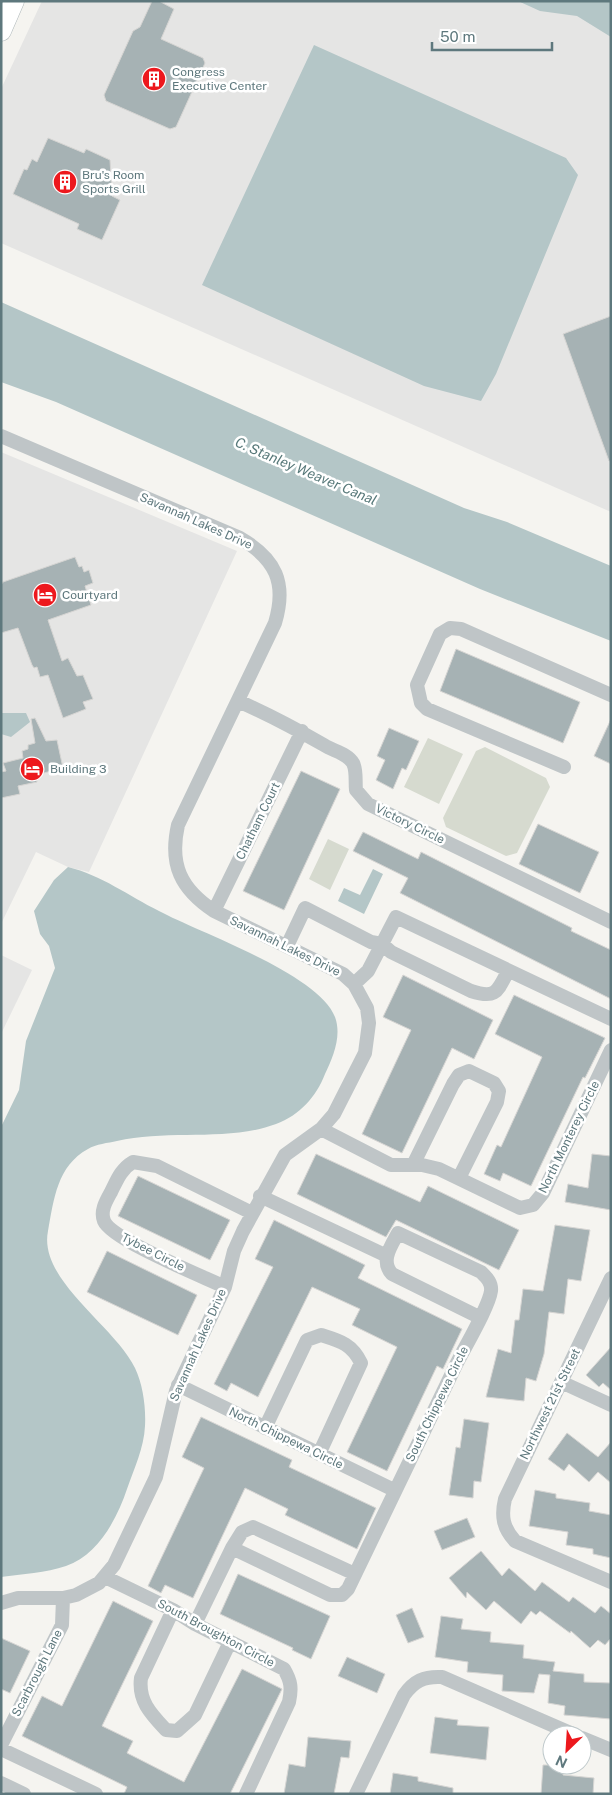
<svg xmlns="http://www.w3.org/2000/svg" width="612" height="1795" viewBox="0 0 612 1795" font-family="'Public Sans',sans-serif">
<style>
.built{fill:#e5e5e4}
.green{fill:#d6dacf}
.water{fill:#b4c6c7}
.building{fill:#a6b2b4;stroke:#d6d5d3}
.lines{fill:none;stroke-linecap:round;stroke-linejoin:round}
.secondary-casing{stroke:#afb8ba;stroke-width:21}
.street{stroke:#bfc5c7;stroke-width:14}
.secondary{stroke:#fff;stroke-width:20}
.labels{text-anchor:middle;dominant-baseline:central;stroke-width:5;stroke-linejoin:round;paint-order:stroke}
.poi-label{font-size:12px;fill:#5e787d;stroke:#fff;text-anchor:start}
.street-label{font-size:12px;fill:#5e787d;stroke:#fff}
.water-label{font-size:14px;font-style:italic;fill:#58797a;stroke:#fff}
</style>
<rect width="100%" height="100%" fill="#f5f4f0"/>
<path class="built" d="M 42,1 L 611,1 L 611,512 L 1,243 L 1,89 Z
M 1,452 L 237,551 L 89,872 L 68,867 L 36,852 L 1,924 Z
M 1,955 L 32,970 L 1,1034 Z"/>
<path class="green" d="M 428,738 L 463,754 L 439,804 L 404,787 Z
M 485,747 L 546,778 L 550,787 L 517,853 L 506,856 L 446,827 L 443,818 L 476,751 Z
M 328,839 L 349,849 L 330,890 L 309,879 Z"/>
<path class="water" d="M 518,1 L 611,1 L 611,37 L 577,16 L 540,11 Z
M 314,45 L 566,158 L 578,175 L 496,374 L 481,401 L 424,386 L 202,285 Z
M 1,302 L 464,508 L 507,522 L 611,566 L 611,641 L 480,589 L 56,402 L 1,382 Z
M 2,713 L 26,713 L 30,722 L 11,737 L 1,734 Z
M 68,867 C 101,875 129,896 159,911 C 200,933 319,974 335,1017 C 342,1036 333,1057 325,1074 C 316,1097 300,1115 276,1124 C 228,1142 168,1129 117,1141 C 108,1143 96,1144 88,1149 C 57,1166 54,1199 48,1231 C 38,1280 115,1326 135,1368 C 143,1385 146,1407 145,1426 C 144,1448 134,1469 127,1489 C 117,1519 98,1555 66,1566 C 46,1573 22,1574 1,1577 L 1,1127 L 19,1090 L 26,1041 L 55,968 L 49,946 L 40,934 L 34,911 L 54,880 Z
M 373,869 L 383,874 L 364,914 L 338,901 L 344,888 L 360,895 Z"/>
<path class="building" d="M 152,1 L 159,1 L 174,9 L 161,39 L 203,58 L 205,63 L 176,127 L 170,129 L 106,101 L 104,95 L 133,31 L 140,27 Z
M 48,138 L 84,153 L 86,149 L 110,160 L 112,196 L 120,200 L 102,240 L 77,229 L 79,224 L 13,194 L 24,169 L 27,170 L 32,159 L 37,162 Z
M 611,316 L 611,461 L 609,461 L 563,334 Z
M 75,557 L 79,567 L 82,566 L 84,572 L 89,570 L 93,583 L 85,586 L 91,605 L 48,620 L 62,661 L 68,658 L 77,676 L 83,675 L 93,699 L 83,702 L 86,709 L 63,718 L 48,675 L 40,677 L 37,667 L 34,668 L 32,665 L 18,628 L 1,633 L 1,585 L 3,582 Z
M 456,649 L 580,702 L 563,743 L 440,691 Z
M 35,718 L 46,741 L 57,740 L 63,768 L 36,775 L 37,782 L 18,786 L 20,794 L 1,798 L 1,772 L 6,771 L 3,763 L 23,758 L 22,751 L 28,749 L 28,745 L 35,743 L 31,719 Z
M 611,719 L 611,764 L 594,756 Z
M 389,728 L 419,741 L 406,770 L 402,768 L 393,789 L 376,780 L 385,760 L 377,756 Z
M 301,771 L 340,789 L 284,910 L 243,891 Z
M 538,824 L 599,852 L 580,893 L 519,864 Z
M 363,832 L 418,859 L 421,852 L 572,928 L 571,931 L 611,950 L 611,999 L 400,893 L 408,878 L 353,851 Z
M 403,975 L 493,1020 L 474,1059 L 452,1048 L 402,1153 L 362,1134 L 411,1030 L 383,1017 Z
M 514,995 L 605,1038 L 585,1078 L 583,1077 L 531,1186 L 503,1173 L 500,1181 L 484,1174 L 497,1145 L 501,1147 L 542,1057 L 495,1034 Z
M 316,1154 L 420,1202 L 428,1186 L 519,1230 L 499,1270 L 396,1220 L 386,1237 L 297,1194 Z
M 592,1154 L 611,1156 L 611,1210 L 565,1202 L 568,1184 L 588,1188 Z
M 138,1176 L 230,1220 L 210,1260 L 118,1216 Z
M 274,1220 L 365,1265 L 358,1278 L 462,1329 L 443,1369 L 437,1366 L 387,1471 L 347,1452 L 397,1347 L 352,1325 L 360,1309 L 312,1287 L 258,1397 L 231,1383 L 227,1391 L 214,1384 L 273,1267 L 255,1259 Z
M 555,1225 L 590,1230 L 581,1281 L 568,1279 L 564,1314 L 549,1312 L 544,1354 L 536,1381 L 526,1378 L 524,1401 L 486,1397 L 498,1349 L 511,1353 L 515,1320 L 519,1320 L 523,1289 L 543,1291 Z
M 107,1251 L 197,1295 L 178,1335 L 87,1292 Z
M 611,1347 L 611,1390 L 603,1383 L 599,1387 L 586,1375 Z
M 201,1417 L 292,1460 L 289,1467 L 376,1508 L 357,1549 L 285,1515 L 288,1509 L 245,1488 L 193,1598 L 165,1585 L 161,1593 L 148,1586 L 204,1468 L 182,1457 Z
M 464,1419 L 489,1423 L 481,1482 L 474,1481 L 473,1498 L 449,1495 L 456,1447 L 460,1448 Z
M 567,1433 L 598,1457 L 611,1442 L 611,1483 L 598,1472 L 589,1482 L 569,1464 L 564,1471 L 548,1459 Z
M 535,1490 L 556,1494 L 556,1498 L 590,1503 L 589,1511 L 611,1515 L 611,1558 L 593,1554 L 593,1549 L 566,1545 L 568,1532 L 529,1526 Z
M 467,1518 L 475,1537 L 442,1550 L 434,1531 Z
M 481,1551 L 502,1576 L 509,1568 L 535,1591 L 542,1582 L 569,1602 L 573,1597 L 595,1613 L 601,1606 L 611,1614 L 611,1638 L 605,1645 L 598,1640 L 590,1648 L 571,1631 L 570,1633 L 540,1611 L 536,1615 L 531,1611 L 521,1624 L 494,1601 L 486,1610 L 467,1592 L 466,1598 L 449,1578 Z
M 238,1574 L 330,1616 L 311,1659 L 292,1650 L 293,1648 L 220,1614 Z
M 113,1601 L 153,1621 L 102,1726 L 133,1741 L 127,1753 L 184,1782 L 242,1669 L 282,1689 L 230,1794 L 124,1794 L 127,1787 L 22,1736 L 42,1696 L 62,1706 Z
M 412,1608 L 424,1637 L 408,1643 L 396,1615 Z
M 441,1616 L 463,1619 L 461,1629 L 491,1632 L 490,1642 L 524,1645 L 523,1658 L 555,1662 L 553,1671 L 584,1674 L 584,1682 L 611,1683 L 611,1719 L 564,1715 L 565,1706 L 548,1703 L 550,1675 L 539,1674 L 534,1693 L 502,1691 L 503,1675 L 467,1672 L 468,1662 L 435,1657 Z
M 1,1638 L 30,1651 L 10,1693 L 1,1689 Z
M 347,1657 L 385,1674 L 377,1693 L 338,1676 Z
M 435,1717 L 458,1720 L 457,1725 L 489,1727 L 486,1760 L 430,1753 Z
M 308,1737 L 351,1741 L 349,1758 L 341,1757 L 334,1794 L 284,1794 L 289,1764 L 305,1767 Z
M 543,1765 L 563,1765 L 563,1775 L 594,1778 L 593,1794 L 541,1794 Z
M 393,1773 L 418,1777 L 418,1781 L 453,1788 L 453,1794 L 390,1794 Z"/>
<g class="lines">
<g class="secondary-casing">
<path id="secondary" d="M 1,31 L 14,1"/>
</g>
<path class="street" d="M 1,436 L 240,538 C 276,559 287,583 275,623 L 178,825 C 169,865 181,889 214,911 L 343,974 L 354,984 L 367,1008 L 369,1023 L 365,1053 L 334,1114 L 321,1129 L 285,1155 L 243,1231 L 234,1251 L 225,1287 L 176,1391 L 156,1477 L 114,1565 L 99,1583 L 76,1595 L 63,1598 L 18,1598 L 1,1603
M 238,701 C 268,714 296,729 324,745 C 333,751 347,753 353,763 C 357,771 355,781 356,790 L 368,804 L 611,922
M 564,767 L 427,709 L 421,703 L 417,685 L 440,634 L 450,628 L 461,629 L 611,695
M 214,911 L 302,731
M 287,946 L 305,908 L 371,942 L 382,944 L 391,952 L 471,991 C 496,999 497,992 508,971
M 354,984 L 368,971 L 396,917 L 611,1019
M 321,1129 L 391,1165 L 422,1165 L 439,1169 L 520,1208 L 533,1205 L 543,1193 L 611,1050
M 413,1165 L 453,1084 L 459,1075 L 469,1071 L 494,1083 L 499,1091 L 497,1102 L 459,1178
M 260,1196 L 387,1256
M 611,1278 L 505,1499 C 501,1516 503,1528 515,1541 L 611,1582
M 225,1287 C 202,1276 112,1240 104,1221 C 100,1211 106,1201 111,1192 C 117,1180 121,1169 133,1162 L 157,1166 L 252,1213
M 561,1382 L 611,1405
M 178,1385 L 394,1490
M 265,1428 L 307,1340 L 321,1335 C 340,1341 352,1344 361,1363 L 319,1454
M 232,1548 L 330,1595 L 342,1595 L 348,1589 C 384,1515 419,1441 455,1367 C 463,1350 489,1307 491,1291 C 492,1282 486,1277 481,1272 L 398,1233 C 391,1246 380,1261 392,1274 L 479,1317
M 105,1577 L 173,1610 L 195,1624 L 284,1669 C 291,1681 292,1688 289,1702 L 246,1794
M 173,1610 L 141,1678 C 138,1701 151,1714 166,1730 L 177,1731 L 195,1715 L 230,1642
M 195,1624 L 232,1548 L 242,1532 L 253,1527 L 355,1574
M 582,1738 L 611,1750
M 1,1745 L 62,1625 L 63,1598
M 1,1749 L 96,1794
M 1,1783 L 24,1794
M 356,1794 L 404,1695 C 414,1681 424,1676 442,1677 L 575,1735"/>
<use href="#secondary" class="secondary"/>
</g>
<defs>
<g id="building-disc" transform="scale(1.25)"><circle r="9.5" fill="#ed181d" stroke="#fff"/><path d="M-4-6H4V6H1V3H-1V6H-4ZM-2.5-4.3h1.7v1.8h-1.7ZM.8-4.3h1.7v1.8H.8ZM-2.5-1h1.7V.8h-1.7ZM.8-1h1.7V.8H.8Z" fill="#fff"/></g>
<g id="hotel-disc" transform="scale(1.25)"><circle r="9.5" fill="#ed181d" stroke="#fff"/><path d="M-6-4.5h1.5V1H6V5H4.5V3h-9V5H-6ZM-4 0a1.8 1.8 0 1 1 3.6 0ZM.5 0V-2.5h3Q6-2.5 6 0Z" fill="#fff"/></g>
</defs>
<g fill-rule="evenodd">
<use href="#building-disc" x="154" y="79"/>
<use href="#building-disc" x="65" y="182"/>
<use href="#hotel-disc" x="45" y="595"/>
<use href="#hotel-disc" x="32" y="769"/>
</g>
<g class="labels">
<g class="poi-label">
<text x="172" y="72">Congress<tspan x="172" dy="14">Executive Center</tspan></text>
<text x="82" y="175">Bru's Room<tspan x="82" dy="14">Sports Grill</tspan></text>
<text x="62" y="595">Courtyard</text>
<text x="50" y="769">Building 3</text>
</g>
<g class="street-label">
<text transform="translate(196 521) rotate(24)">Savannah Lakes Drive</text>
<text transform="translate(258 821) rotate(-64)">Chatham Court</text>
<text transform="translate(410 824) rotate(26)">Victory Circle</text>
<text transform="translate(285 946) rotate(26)">Savannah Lakes Drive</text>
<text transform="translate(569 1137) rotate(-64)">North Monterey Circle</text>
<text transform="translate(153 1252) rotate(27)">Tybee Circle</text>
<text transform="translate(198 1345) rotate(-66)">Savannah Lakes Drive</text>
<text transform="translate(437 1404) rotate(-64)">South Chippewa Circle</text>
<text transform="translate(550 1404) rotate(-64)">Northwest 21st Street</text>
<text transform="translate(286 1438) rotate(26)">North Chippewa Circle</text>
<text transform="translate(216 1633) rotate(28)">South Broughton Circle</text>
<text transform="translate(37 1673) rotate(-63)">Scarbrough Lane</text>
</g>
<g class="water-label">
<text transform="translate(306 471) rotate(23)">C. Stanley Weaver Canal</text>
</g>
</g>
<rect width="612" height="1795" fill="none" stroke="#5e787d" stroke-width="5"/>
<g transform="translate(567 1750) rotate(205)"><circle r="24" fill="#ffffff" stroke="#bfc9cb"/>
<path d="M0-4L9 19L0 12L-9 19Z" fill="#ed181d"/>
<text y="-8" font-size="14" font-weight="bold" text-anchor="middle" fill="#5e787d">N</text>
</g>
<path d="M432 42v8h120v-8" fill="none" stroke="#5e787d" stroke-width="2.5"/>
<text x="440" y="42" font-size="15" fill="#5e787d" stroke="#ffffff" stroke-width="4" paint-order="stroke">50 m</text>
</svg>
